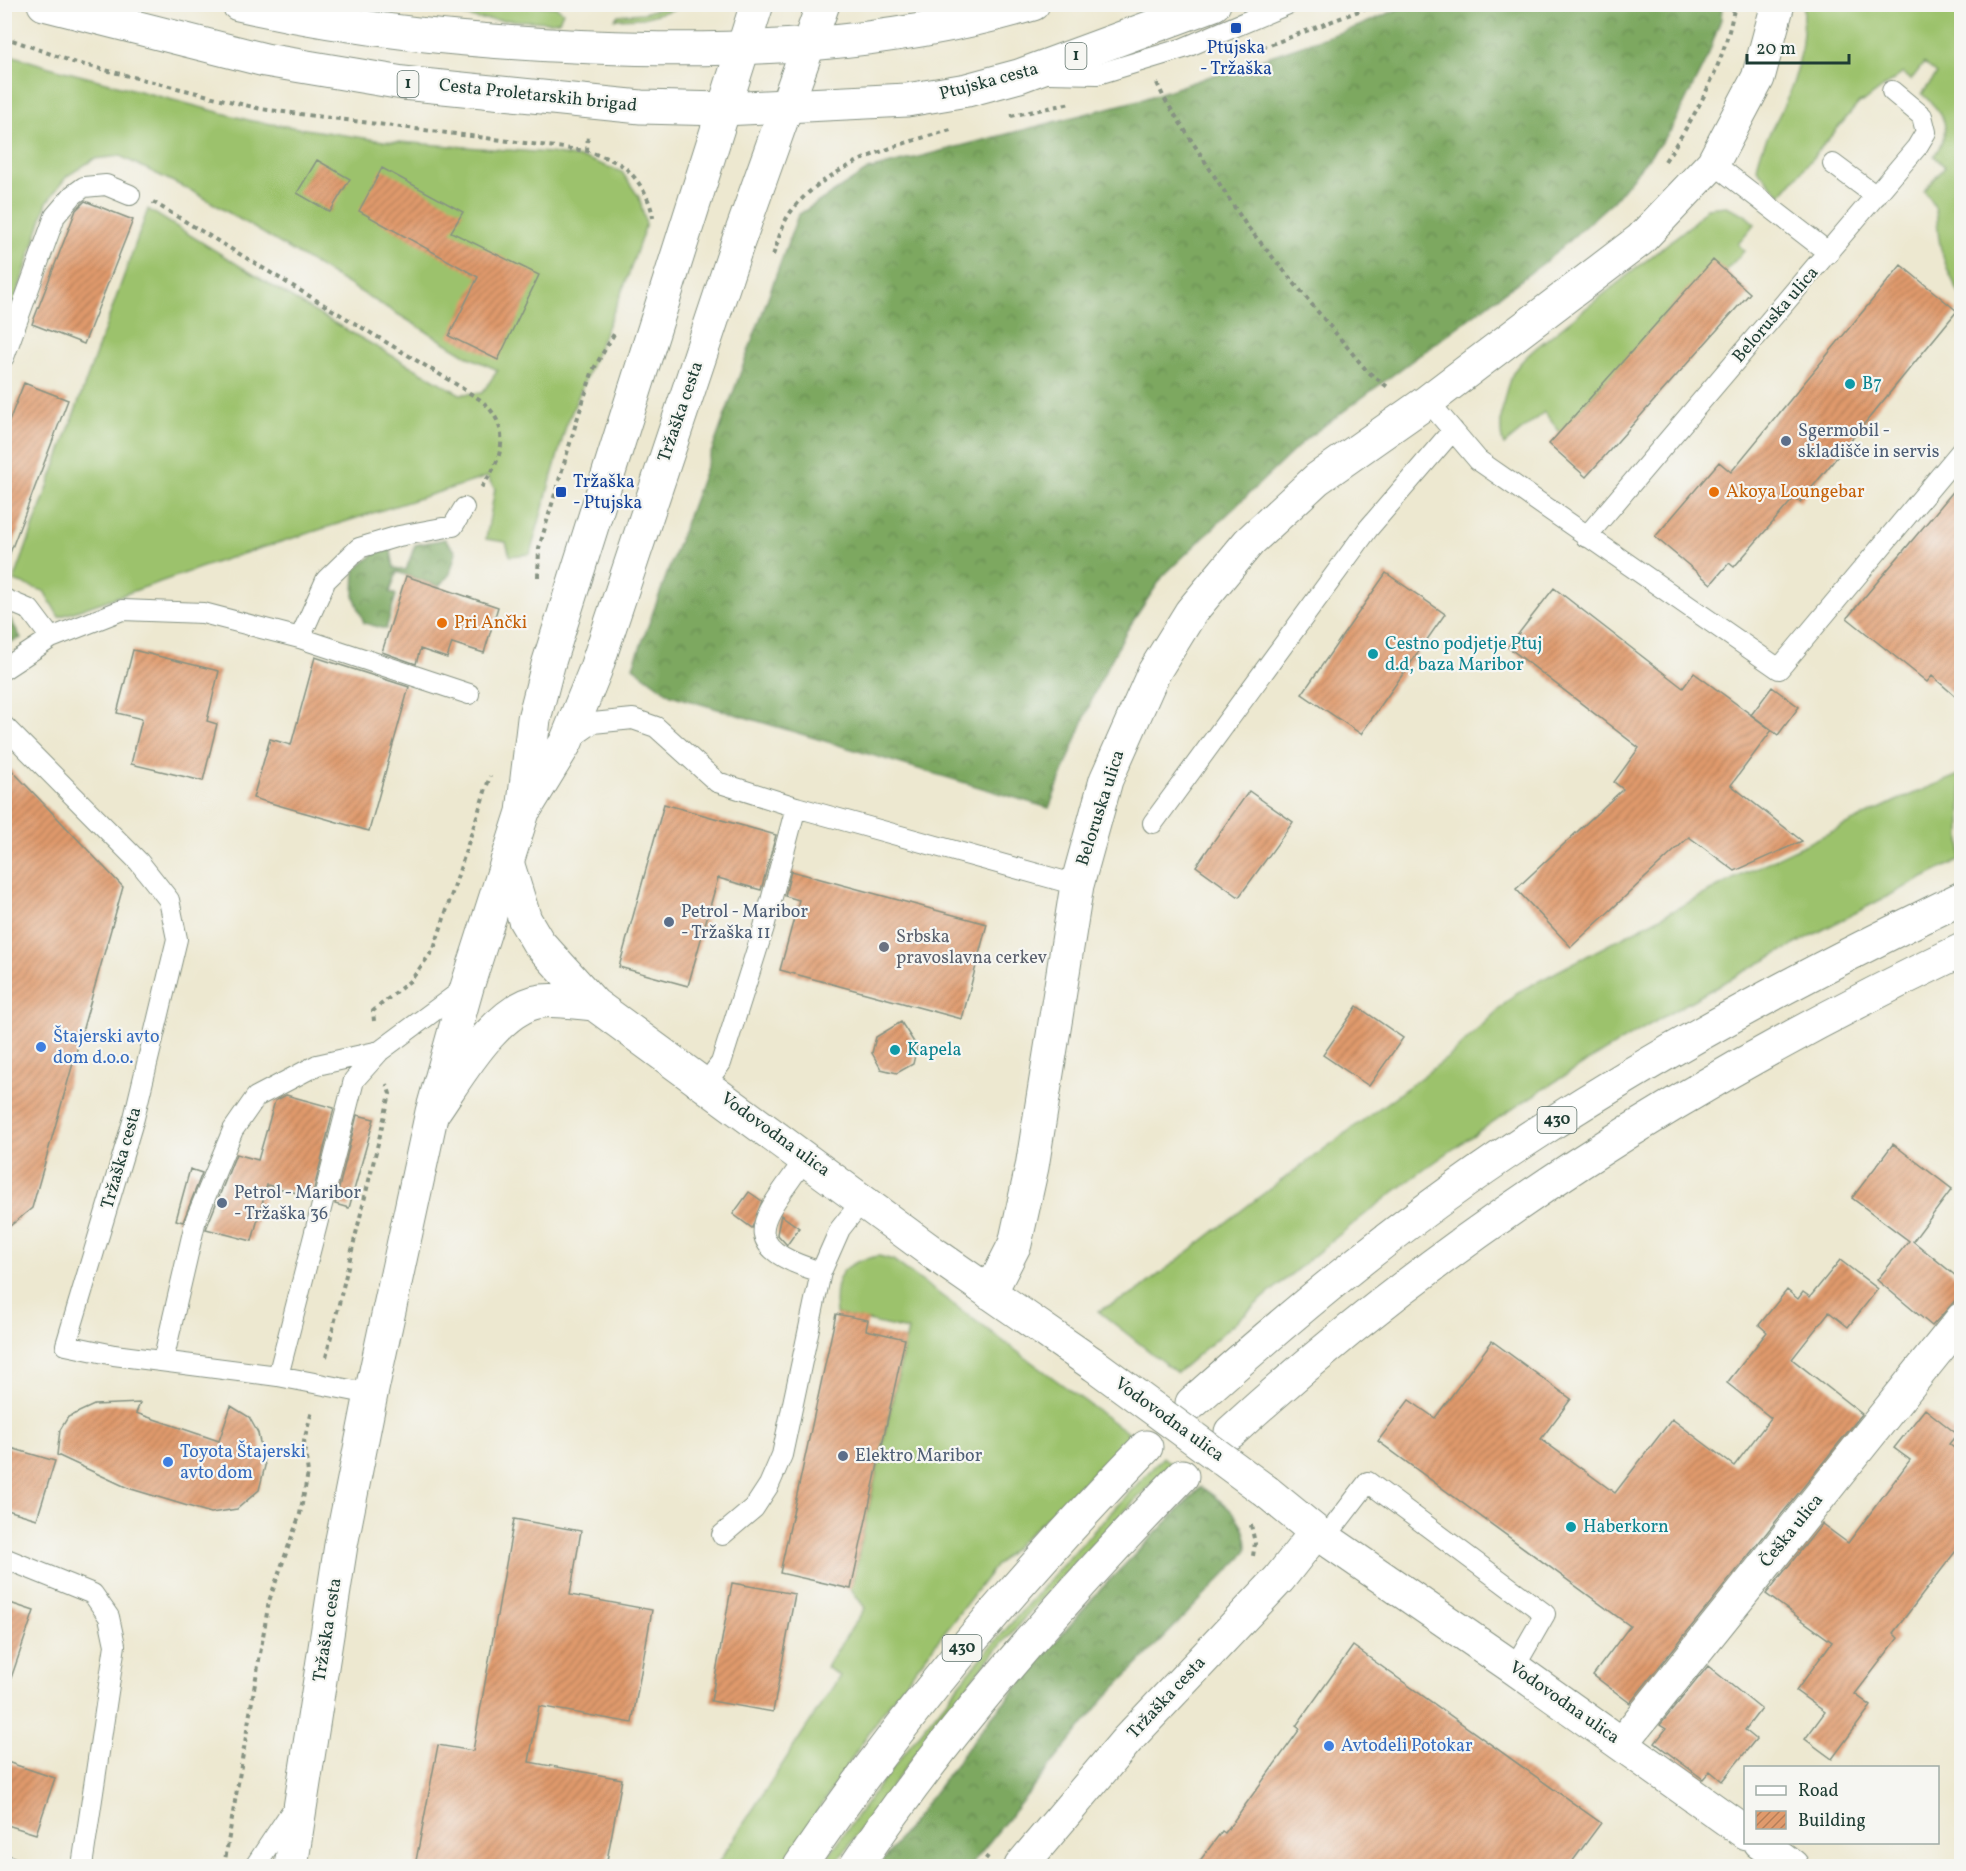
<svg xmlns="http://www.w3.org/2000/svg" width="1966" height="1871" viewBox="0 0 1966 1871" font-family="Vollkorn,serif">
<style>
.grass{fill:#9cc26c;stroke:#5e8050;stroke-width:1.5}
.forest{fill:url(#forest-crowns);stroke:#4e724a;stroke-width:1.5}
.building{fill:url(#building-hatch)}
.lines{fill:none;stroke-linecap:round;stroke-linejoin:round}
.service-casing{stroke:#869282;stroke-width:22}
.minor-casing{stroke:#869282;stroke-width:35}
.tertiary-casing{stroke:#869282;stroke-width:35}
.secondary-casing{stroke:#869282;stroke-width:35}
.primary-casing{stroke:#869282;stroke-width:35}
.trunk-casing{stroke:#869282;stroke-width:35}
.path{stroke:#869282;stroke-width:4;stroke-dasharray:4.5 4.5;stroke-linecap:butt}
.service{stroke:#fff;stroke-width:20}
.minor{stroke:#fff;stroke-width:33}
.tertiary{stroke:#fff;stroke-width:33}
.secondary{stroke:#fff;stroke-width:33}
.primary{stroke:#fff;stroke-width:33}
.trunk{stroke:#fff;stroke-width:33}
.tertiary-bridge-casing{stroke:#869282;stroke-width:35;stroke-linecap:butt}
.tertiary-bridge{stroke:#fff;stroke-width:33}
.transit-dot{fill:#1a4fb4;stroke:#f6f6f2;stroke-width:2}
.culture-dot{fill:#0f9aa8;stroke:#f6f6f2;stroke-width:2}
.service-dot{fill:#5c6f8a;stroke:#f6f6f2;stroke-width:2}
.food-dot{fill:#e8710a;stroke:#f6f6f2;stroke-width:2}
.worship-dot{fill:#6b7280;stroke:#f6f6f2;stroke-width:2}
.shop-dot{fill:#3f7fe0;stroke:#f6f6f2;stroke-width:2}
.labels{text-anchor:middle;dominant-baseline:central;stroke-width:4.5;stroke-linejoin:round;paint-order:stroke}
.shield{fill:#f6f6f2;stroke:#60746d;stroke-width:1.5}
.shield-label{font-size:16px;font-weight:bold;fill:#1f3d34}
.transit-label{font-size:18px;fill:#164399;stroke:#f6f6f2}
.street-label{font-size:18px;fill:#1f3d34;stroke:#f6f6f2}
.culture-label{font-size:18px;fill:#0d838f;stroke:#f6f6f2;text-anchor:start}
.service-label{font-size:18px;fill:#4e5e75;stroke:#f6f6f2;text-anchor:start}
.food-label{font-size:18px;fill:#c56008;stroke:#f6f6f2;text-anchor:start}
.worship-label{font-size:18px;fill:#5b616d;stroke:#f6f6f2;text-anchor:start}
.shop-label{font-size:18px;fill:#366cbe;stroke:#f6f6f2;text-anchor:start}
</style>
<defs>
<pattern id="forest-crowns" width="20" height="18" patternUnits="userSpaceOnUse" patternTransform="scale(1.5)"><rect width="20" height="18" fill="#7da860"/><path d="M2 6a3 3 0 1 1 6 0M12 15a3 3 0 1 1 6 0" fill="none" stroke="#668a50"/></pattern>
<pattern id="building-hatch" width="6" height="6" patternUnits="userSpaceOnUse" patternTransform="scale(1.5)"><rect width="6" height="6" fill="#e09a6c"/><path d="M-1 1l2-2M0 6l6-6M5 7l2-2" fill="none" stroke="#b57f5a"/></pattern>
</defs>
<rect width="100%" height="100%" fill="#f6f6f2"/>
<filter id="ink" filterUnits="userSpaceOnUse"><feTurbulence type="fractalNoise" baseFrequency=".0167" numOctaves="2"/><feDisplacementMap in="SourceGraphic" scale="12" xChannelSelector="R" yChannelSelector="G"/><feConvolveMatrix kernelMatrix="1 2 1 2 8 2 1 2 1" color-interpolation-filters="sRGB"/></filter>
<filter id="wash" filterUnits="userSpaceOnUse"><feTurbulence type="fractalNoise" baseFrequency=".008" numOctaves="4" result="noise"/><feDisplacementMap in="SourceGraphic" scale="24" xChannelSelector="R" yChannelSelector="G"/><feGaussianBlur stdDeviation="1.35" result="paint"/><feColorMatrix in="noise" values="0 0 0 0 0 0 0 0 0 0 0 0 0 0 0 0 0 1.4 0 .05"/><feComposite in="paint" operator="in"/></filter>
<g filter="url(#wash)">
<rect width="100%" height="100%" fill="#ede8d0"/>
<path class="grass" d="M 515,4 L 556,7 L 563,12 L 559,21 L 551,22 L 478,19 L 424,5 Z
M 674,5 L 689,5 L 643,18 L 615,19 L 618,15 L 643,13 Z
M 1804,5 L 1961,5 L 1961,297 C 1951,278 1942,260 1939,239 C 1935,215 1941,211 1924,191 L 1945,167 L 1934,156 C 1953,127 1946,116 1922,94 L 1937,74 L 1924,63 L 1911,80 L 1903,73 L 1865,101 L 1859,103 L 1781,195 L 1757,169 C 1760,145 1774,127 1784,105 C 1800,73 1804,40 1804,5 Z
M 4,53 L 49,67 L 252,121 L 384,141 L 549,153 L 587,159 L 622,172 L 639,197 L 646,224 L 627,279 L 566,426 L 530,554 L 510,556 L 506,542 L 486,539 L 495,489 L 487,477 L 220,561 L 59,617 L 44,591 L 14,581 L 148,209 L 313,311 L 460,394 L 482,393 L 498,370 L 469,357 L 196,193 L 120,156 L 94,159 L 67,176 L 47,202 L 5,332 Z
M 1726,206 L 1744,214 L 1755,224 L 1738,244 L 1744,251 L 1725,271 L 1713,261 L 1560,432 L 1544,412 L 1504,445 C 1496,428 1505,382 1517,367 C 1522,360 1530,353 1537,347 L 1691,225 L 1707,208 Z
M 1961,774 L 1961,859 C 1788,946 1616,1036 1456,1147 C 1358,1215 1267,1294 1177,1373 L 1098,1311 L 1135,1293 L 1255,1200 L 1450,1056 L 1516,993 L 1737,877 L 1896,801 Z
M 879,1256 L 893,1260 L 1132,1436 L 996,1565 L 879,1717 L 782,1866 L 716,1866 L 840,1676 L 826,1667 L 865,1608 L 851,1589 L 908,1330 L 836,1314 C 832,1277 841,1262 879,1256 Z
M 1163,1457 L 1171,1464 C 1113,1523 1055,1581 1002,1644 C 942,1715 888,1791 834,1866 L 822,1866 C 854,1817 891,1770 928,1723 C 1002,1630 1081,1543 1163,1457 Z"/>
<path class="forest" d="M 1410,4 L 1722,5 L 1721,19 L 1708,56 L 1671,130 L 1613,201 L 1545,262 L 1305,440 L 1163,576 L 1127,630 L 1096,689 L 1049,808 L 671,695 L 633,667 L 798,215 L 868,170 L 1143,99 L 1359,26 Z
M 445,539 L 456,552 L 450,574 L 439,586 L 397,572 L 390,592 L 396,595 L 386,629 L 364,623 L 354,596 L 355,570 L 373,555 L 390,546 L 394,568 L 406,570 L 415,545 Z
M 4,617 L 10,618 L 21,638 L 5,644 Z
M 1201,1487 C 1224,1503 1247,1518 1247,1549 L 1242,1557 L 1104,1699 L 970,1866 L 879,1866 L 988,1721 L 1099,1591 Z"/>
<g id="blocks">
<path class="building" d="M 317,160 L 350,179 L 330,212 L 297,193 Z
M 382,168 L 463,212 L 451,232 L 539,275 L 498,360 L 449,336 L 478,277 L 359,211 Z
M 85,201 L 133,220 L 84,344 L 32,324 L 76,210 Z
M 1713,260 L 1750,293 L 1586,477 L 1549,444 Z
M 1901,265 L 1957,311 L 1800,502 L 1794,498 L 1734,567 L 1729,563 L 1711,584 L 1655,537 L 1719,462 L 1731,472 Z
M 24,383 L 68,400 L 7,561 L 4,561 L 4,434 Z
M 1962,481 L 1962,702 L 1932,676 L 1927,682 L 1847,618 Z
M 1386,573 L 1445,614 L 1361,734 L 1302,694 Z
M 406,576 L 498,607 L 484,653 L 452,643 L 447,658 L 420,649 L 416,664 L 382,652 Z
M 1554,588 L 1683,688 L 1694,673 L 1772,730 L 1731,785 L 1802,841 L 1735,871 L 1689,837 L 1571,947 L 1516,889 L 1623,789 L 1614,782 L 1639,748 L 1508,647 Z
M 133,650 L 219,671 L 207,721 L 217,724 L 203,781 L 131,764 L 142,719 L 117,713 Z
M 315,657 L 409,687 L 369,831 L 253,798 L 270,739 L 291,745 Z
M 1772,687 L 1799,707 L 1778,735 L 1751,715 Z
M 4,762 L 123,887 L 32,1208 L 4,1231 Z
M 1249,791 L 1293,822 L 1239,897 L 1196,866 Z
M 664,804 L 776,835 L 761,890 L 718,878 L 688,986 L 619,967 Z
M 791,871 L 987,924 L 962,1019 L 780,970 L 799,900 L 785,896 Z
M 1357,1006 L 1403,1038 L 1369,1086 L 1323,1055 Z
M 901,1022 L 917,1047 L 913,1064 L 897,1073 L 881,1069 L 872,1053 L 876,1037 Z
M 286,1095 L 334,1108 L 312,1197 L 267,1185 L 252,1241 L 206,1229 L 236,1154 L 258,1160 L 275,1101 Z
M 357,1115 L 374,1119 L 349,1208 L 335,1204 Z
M 1893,1144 L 1952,1189 L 1913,1241 L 1962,1281 L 1962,1293 L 1932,1326 L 1877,1280 L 1909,1241 L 1852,1198 Z
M 190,1169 L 202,1173 L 183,1222 L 176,1220 Z
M 749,1192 L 762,1201 L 752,1228 L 733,1214 Z
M 781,1215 L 799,1228 L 787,1245 L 777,1234 Z
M 1840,1260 L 1878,1289 L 1848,1327 L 1829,1312 L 1792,1359 L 1862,1414 L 1630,1703 L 1593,1675 L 1630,1626 L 1378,1441 L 1409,1400 L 1435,1418 L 1492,1341 L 1571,1399 L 1541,1439 L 1615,1493 L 1672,1419 L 1734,1466 L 1771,1418 L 1727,1383 L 1767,1332 L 1759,1325 L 1787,1290 L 1798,1299 L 1803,1292 L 1810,1297 Z
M 836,1314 L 868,1320 L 866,1330 L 905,1339 L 851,1589 L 780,1573 Z
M 140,1403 L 136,1413 L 219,1441 L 231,1406 L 249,1417 L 258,1433 L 265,1466 L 259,1490 L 237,1509 L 211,1513 L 128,1488 L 57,1455 L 60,1430 L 68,1417 L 94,1405 Z
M 1925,1409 L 1957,1434 L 1949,1444 L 1962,1454 L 1962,1543 L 1893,1633 L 1898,1638 L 1855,1694 L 1871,1706 L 1832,1759 L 1805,1739 L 1825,1712 L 1796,1691 L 1832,1642 L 1766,1594 L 1822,1524 L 1848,1543 L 1910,1460 L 1894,1448 Z
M 4,1446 L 55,1461 L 37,1519 L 4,1509 Z
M 514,1519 L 581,1531 L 570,1595 L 652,1610 L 632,1723 L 539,1706 L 529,1762 L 622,1779 L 606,1866 L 415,1866 L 438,1745 L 473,1751 Z
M 732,1583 L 795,1594 L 773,1712 L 711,1701 Z
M 4,1601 L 34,1611 L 9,1684 L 4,1683 Z
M 1353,1646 L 1601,1823 L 1569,1866 L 1196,1866 L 1222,1831 L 1225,1833 L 1300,1729 L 1296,1726 Z
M 1708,1666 L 1761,1709 L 1745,1730 L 1756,1739 L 1722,1781 L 1710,1771 L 1703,1779 L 1655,1743 L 1666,1729 L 1660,1725 Z
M 4,1761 L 55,1778 L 36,1834 L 4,1824 Z"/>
</g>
</g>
<g filter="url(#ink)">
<use href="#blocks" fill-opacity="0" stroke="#869282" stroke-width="1.5"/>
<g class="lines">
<g class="service-casing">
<path id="service" d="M 1048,73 L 1098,74 L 1184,48 L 1288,4
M 1713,163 L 1829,253
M 1833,164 L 1876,196
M 4,357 L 55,216 L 73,195 L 84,187 L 106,185 L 130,195
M 1428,401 L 1478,460 L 1779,669 L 1962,450
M 1586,537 L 1917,147 L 1926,132 L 1922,116 L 1892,91
M 4,599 L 30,610 L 51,638
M 300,638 L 326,580 L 359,548 L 399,536 L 453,526 L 464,508
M 4,669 L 51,638 L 122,610 L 203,613 L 300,638 L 469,694
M 4,726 L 139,862 L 169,900 L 177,939 L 134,1118 L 66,1345 L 114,1355 L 278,1376 L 371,1394
M 570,739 L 593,723 L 633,719 L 656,727 L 717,782 L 796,807 L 1077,885
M 1153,823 L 1368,529 L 1453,430
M 705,1084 L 721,1063 L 764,927 L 796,807
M 806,1157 C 767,1216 728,1244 821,1272
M 163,1361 L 196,1219 L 233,1130 L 256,1097 L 317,1065 L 380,1051
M 278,1376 L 354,1080 L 380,1051 L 465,988
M 722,1535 L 754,1508 L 769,1485 L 782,1455 L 821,1272 L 840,1229 L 863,1200
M 1325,1538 L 1368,1482 L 1545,1614 L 1514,1668
M 4,1558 L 93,1594 L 109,1617 L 115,1645 L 82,1866
M 4,1865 L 9,1866
M 255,1866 L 295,1806"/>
</g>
<g class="minor-casing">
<path id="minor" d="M 1316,1532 L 1514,1668 L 1746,1833
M 1622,1743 L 1962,1319
M 1759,1842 L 1792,1866"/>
</g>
<g class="tertiary-casing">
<path id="tertiary" d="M 507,862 L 525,920 L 538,942 L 594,1004 L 936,1255 L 1093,1364
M 434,1111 C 458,1077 497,1006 542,1001 C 559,999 577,1003 594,1004
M 990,1293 L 1015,1244 L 1032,1167 L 1077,885 L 1106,780 L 1154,672 L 1191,612 L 1249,542 L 1317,479 L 1428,401 L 1640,240 L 1713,163 L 1758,78 L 1778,4
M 1021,1866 L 1127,1740 L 1279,1579 L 1316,1532 L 1267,1492"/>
</g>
<g class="secondary-casing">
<path id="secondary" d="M 527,806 L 566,742 L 595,671 L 737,245 L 823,4
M 291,1866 L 341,1545 L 371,1394 L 432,1112 L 467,987 L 523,812 L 534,719 L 548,665 L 757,4"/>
</g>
<g class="primary-casing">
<path id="primary" d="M 44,4 L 265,60 L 403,83 L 641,107 L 723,109 L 907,100 L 967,90 L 1019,76 L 1214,4
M 238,4 C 357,31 472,42 593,47 C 740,53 891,46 1033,4"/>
</g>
<g class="trunk-casing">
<path id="trunk" d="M 1192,1403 C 1303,1304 1418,1209 1543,1129 C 1677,1042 1818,968 1962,898
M 1231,1432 C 1449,1232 1695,1078 1962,950
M 800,1866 C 902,1715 1019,1578 1146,1447
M 856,1866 C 951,1725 1064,1598 1182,1476"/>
</g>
<path class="path" d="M 4,37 L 73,62 L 261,109 L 587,151 C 597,155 609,158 618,163 C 635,172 651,199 653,218
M 1254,51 L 1377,4
M 1157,83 L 1164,98 L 1246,225 L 1367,371 L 1389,388
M 1011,116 L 1071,103
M 587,151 L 588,134
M 1665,161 C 1699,110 1724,65 1735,4
M 153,202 L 459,386 C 468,393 482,399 489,408 C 512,435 499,465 480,489
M 773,255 C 778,243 781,227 788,216 C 820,167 897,144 951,130
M 538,577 L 539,548 L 576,423 L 593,370 L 614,334
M 374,1021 L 373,1011 L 411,980 L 434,949 L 490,776
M 326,1357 L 390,1094 L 387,1084
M 1251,1525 L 1255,1543 L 1253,1556
M 224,1866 L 269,1601 L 300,1514 L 308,1473 L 304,1441 L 312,1411
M 980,1866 L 988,1856"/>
<use href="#service" class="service"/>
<use href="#minor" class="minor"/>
<use href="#tertiary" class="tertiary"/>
<use href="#secondary" class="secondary"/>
<use href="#primary" class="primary"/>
<use href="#trunk" class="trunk"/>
<g class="tertiary-bridge-casing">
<path id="tertiary-bridge" d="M 1093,1364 L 1267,1492"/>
</g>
<use href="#tertiary-bridge" class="tertiary-bridge"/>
</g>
</g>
<g class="transit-dot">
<rect x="1230" y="22" width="12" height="12" rx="3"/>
<rect x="555" y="486" width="12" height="12" rx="3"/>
</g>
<g class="culture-dot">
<circle cx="1850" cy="384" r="6"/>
<circle cx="1373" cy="654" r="6"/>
<circle cx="895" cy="1050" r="6"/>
<circle cx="1571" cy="1527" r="6"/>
</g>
<g class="service-dot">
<circle cx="1786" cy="441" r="6"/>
<circle cx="669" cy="922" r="6"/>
<circle cx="222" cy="1203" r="6"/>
<circle cx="843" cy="1456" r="6"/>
</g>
<g class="food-dot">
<circle cx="1714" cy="492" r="6"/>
<circle cx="442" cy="623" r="6"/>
</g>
<circle class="worship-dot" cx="884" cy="947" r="6"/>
<g class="shop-dot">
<circle cx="41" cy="1047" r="6"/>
<circle cx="168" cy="1462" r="6"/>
<circle cx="1329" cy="1746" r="6"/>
</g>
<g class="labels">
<g class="shield">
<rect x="1065.5" y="43" width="21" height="26" rx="4.5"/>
<rect x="397.5" y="71" width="21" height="26" rx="4.5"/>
<rect x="1537.5" y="1107" width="39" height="26" rx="4.5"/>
<rect x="942.5" y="1635" width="39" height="26" rx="4.5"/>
</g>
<g class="shield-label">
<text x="1076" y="56">1</text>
<text x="408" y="84">1</text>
<text x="1557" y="1120">430</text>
<text x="962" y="1648">430</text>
</g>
<g class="transit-label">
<text x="1236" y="48">Ptujska<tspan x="1236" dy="21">- Tržaška</tspan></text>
<text x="573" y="482" text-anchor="start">Tržaška<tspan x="573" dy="21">- Ptujska</tspan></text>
</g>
<g class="street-label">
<text transform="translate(989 82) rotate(-15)">Ptujska cesta</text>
<text transform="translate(538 96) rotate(6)">Cesta Proletarskih brigad</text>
<text transform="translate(1776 315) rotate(-49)">Beloruska ulica</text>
<text transform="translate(681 412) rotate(-71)">Tržaška cesta</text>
<text transform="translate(1101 808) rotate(-72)">Beloruska ulica</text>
<text transform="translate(775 1135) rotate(36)">Vodovodna ulica</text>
<text transform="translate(122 1158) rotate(-74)">Tržaška cesta</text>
<text transform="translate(1169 1420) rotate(36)">Vodovodna ulica</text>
<text transform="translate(1792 1531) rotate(-51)">Češka ulica</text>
<text transform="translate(328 1630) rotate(-81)">Tržaška cesta</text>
<text transform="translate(1167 1698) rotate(-47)">Tržaška cesta</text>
<text transform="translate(1564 1703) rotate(35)">Vodovodna ulica</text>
</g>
<g class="culture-label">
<text x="1862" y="384">B7</text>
<text x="1385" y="644">Cestno podjetje Ptuj<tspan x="1385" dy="21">d.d, baza Maribor</tspan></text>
<text x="907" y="1050">Kapela</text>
<text x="1583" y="1527">Haberkorn</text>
</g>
<g class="service-label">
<text x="1798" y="431">Sgermobil -<tspan x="1798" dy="21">skladišče in servis</tspan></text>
<text x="681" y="912">Petrol - Maribor<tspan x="681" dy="21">- Tržaška 11</tspan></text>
<text x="234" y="1193">Petrol - Maribor<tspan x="234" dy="21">- Tržaška 36</tspan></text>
<text x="855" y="1456">Elektro Maribor</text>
</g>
<g class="food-label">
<text x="1726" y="492">Akoya Loungebar</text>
<text x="454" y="623">Pri Ančki</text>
</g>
<g class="worship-label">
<text x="896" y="937">Srbska<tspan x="896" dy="21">pravoslavna cerkev</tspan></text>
</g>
<g class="shop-label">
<text x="53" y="1037">Štajerski avto<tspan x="53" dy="21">dom d.o.o.</tspan></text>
<text x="180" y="1452">Toyota Štajerski<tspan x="180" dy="21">avto dom</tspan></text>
<text x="1341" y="1746">Avtodeli Potokar</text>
</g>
</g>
<rect width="1966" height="1871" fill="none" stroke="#f6f6f2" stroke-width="24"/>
<rect x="1744" y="1766" width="195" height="78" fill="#f6f6f2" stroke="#a0aca6" stroke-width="1.5"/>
<rect x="1756" y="1786" width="30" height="9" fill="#ffffff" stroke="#a0aca6" stroke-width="1.5"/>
<text x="1798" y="1796" font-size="18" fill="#1f3d34">Road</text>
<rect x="1756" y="1811" width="30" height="18" fill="url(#building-hatch)" stroke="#a0aca6" stroke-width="1.5"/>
<text x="1798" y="1826" font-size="18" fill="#1f3d34">Building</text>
<path d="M1747 54v9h102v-9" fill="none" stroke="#1f3d34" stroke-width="3"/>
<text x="1756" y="54" font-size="18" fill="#1f3d34" stroke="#f6f6f2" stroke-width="4.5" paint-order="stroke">20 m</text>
</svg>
